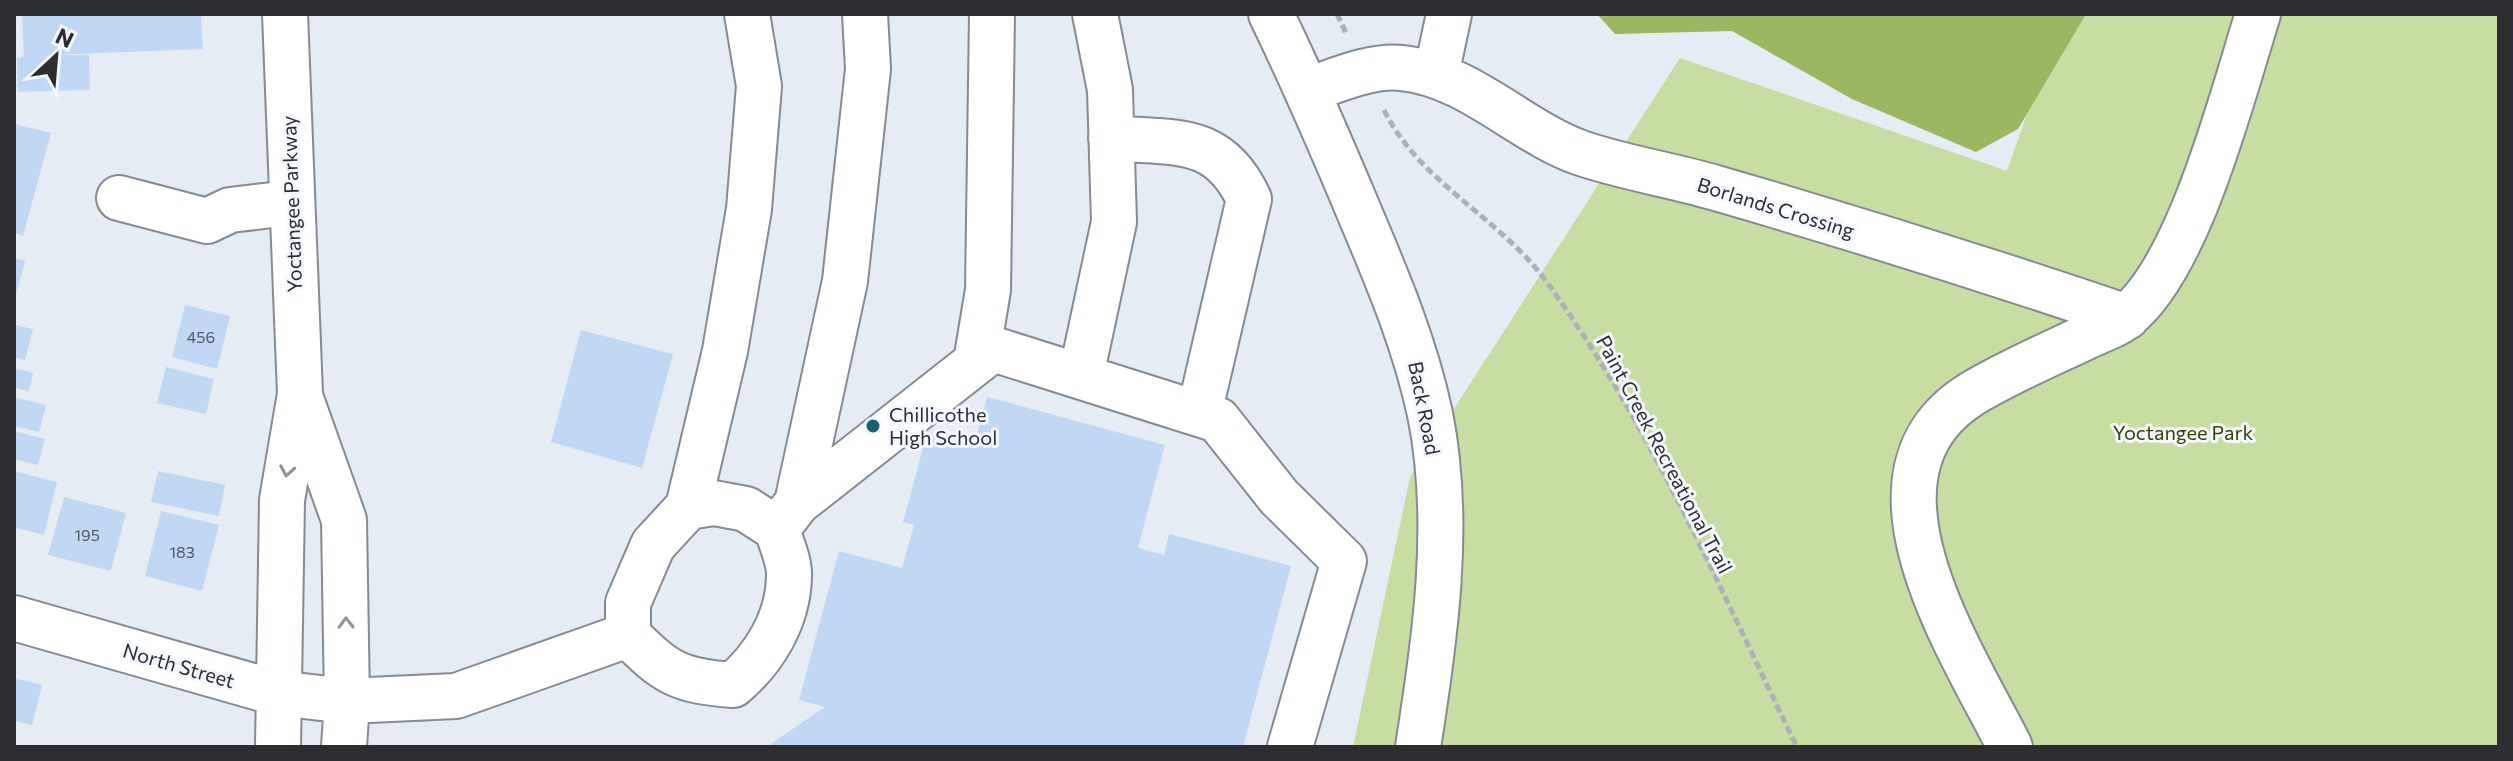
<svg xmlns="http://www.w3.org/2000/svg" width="2513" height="761" viewBox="0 0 2513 761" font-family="Commissioner,sans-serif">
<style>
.green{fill:#c8dda2}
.forest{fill:#9cb761}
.building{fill:#c0d8f4}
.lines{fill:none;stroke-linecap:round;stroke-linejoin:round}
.minor-casing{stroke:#848b92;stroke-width:48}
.path{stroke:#abb1b8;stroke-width:5;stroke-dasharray:8 4;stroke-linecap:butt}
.minor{stroke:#fff;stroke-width:44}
.oneway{stroke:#969698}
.poi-dot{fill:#17616f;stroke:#f4f8fe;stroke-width:3}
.labels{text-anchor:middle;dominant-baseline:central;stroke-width:6;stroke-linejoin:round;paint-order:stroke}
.number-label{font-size:16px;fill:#515862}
.street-label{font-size:20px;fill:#2c2e32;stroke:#f4f8fe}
.poi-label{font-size:20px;fill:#2c2e32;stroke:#f4f8fe;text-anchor:start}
.park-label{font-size:20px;fill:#344401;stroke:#f4f8fe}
</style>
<rect width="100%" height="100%" fill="#e5ecf4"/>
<path class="green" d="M 2062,14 L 2499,14 L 2499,747 L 1353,747 L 1410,477 L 1680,58 L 2007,171 Z"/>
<path class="forest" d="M 1597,14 L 2086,14 L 2018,129 L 1976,152 L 1852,99 L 1732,31 L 1615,34 Z"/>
<path class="building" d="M 22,14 L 201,14 L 203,49 L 51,55 L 89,55 L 90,90 L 18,92 L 17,58 L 24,57 Z
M 14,124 L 51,133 L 23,236 L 14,233 Z
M 14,258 L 25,261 L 15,299 L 14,299 Z
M 185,305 L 230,316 L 217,369 L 172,357 Z
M 14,325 L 33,329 L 25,360 L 14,357 Z
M 581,330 L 673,354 L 642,468 L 551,442 Z
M 166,367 L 214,379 L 206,414 L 157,403 Z
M 14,368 L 33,373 L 29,391 L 14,388 Z
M 14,397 L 46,405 L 39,432 L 14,426 Z
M 987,397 L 1165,445 L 1138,548 L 1164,555 L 1169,534 L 1291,566 L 1243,747 L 766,747 L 825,707 L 799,700 L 839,551 L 902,568 L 914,525 L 903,522 L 927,433 L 974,446 Z
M 14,431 L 45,439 L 38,465 L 14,459 Z
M 14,471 L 57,482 L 44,535 L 17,528 L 14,534 Z
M 158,471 L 225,485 L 219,516 L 151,502 Z
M 64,497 L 126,513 L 111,571 L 48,555 Z
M 161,511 L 219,525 L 202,591 L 145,576 Z
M 14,678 L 42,685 L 32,725 L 14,721 Z"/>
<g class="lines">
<g class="minor-casing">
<path id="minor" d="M 1271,14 C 1303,80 1332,147 1360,214 C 1388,280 1415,344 1430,414 C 1452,522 1435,640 1418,747
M 1436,75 L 1449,14
M 1308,90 C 1338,80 1370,65 1402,68 C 1470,75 1519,131 1581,153 C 1625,168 1672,175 1716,188 C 1854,228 1991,271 2127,317
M 1111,138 C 1175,144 1218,133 1249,199 L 1199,414
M 119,198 L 207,221 L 230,210 L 290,203
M 976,362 L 988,290 L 992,14
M 1081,376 L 1114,222 L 1110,90 L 1095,14
M 300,396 L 344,520 L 347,701 L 344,747
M 714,503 L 746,509 L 777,529 C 781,543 790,562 789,577 C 788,620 764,659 733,685 C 678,681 666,673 628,635 L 628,603 L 653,545 L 688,507 Z
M 797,503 L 845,281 L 868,69 L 865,14
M 688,507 L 725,351 L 749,209 L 759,86 L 747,14
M 777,529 L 797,503 L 993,349 L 1218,420 L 1279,497 L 1344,561 L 1290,747
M 14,618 L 277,693 L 347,701 L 456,696 L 628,635
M 278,747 L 282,500 L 300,394 L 285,14
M 2010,747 C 1962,651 1844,476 1970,395 C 2006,373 2046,356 2084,338 C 2097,331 2116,326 2127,316 C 2190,265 2233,93 2258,14"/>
</g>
<path class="path" d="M 1337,14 L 1346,33
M 1384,110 C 1420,183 1499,217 1546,281 C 1650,423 1720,590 1797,747"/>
<use href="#minor" class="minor"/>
</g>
<defs><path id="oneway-chevron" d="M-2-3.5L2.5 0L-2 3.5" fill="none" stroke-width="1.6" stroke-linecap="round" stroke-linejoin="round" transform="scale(2)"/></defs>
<g class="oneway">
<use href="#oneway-chevron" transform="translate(287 471) rotate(100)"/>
<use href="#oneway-chevron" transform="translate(346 623) rotate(-91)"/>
</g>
<circle class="poi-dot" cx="873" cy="426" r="8"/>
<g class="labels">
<g class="number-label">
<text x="201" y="336">456</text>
<text x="87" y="534">195</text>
<text x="182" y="551">183</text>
</g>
<g class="street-label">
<text transform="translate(291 204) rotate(-92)">Yoctangee Parkway</text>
<text transform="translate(1776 207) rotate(17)">Borlands Crossing</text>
<text transform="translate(1425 408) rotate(79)">Back Road</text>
<text transform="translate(1665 454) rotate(62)">Paint Creek Recreational Trail</text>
<text transform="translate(179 665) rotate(16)">North Street</text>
</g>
<g class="poi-label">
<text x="889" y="414">Chillicothe<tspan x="889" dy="23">High School</tspan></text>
</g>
<g class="park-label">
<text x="2183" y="432">Yoctangee Park</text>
</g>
</g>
<rect width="2513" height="761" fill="none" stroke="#2c2e32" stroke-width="32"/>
<g transform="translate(56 56) rotate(26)" stroke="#f4f8fe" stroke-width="6" paint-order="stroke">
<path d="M0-6L14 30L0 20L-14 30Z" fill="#2c2e32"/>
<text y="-12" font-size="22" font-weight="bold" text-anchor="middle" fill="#2c2e32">N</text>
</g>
</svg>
